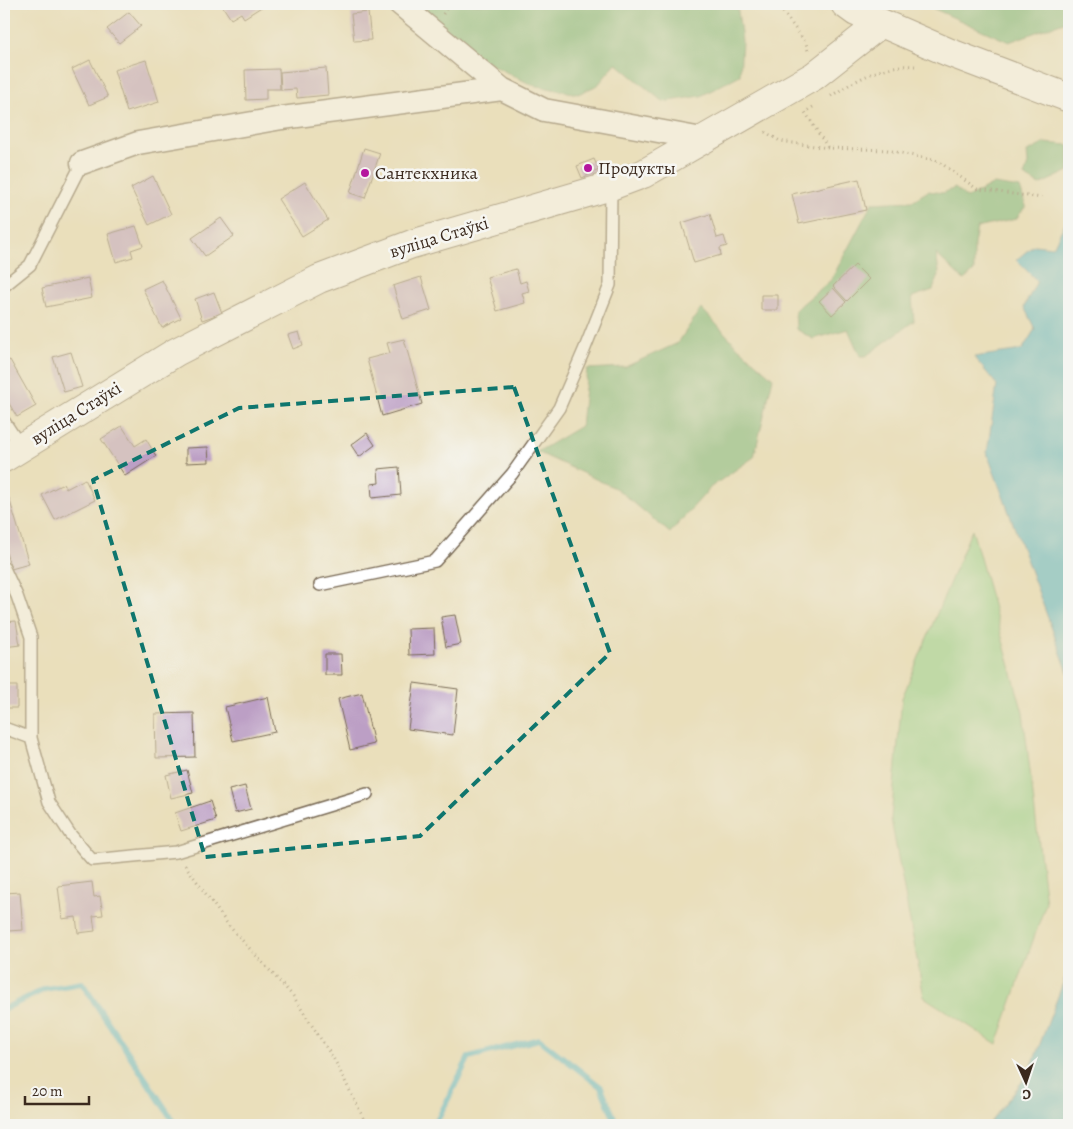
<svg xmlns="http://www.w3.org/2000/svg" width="1073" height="1129" viewBox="0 0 1073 1129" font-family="Alegreya,serif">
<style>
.green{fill:#8ed38d;stroke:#647e56}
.forest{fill:#72b578;stroke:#56704b}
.water{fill:#52b8d1;stroke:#467178}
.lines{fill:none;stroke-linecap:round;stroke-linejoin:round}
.stream{stroke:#52b8d1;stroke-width:6}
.building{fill:#bc9fc5}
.service-casing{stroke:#786955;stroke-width:14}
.minor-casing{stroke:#786955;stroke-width:25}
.tertiary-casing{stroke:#786955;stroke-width:30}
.secondary-casing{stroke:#786955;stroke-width:30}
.path{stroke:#786955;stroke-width:3;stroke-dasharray:1 4;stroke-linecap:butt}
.service{stroke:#fff;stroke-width:11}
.minor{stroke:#fff;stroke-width:22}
.tertiary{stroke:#fff;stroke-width:28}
.secondary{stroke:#fff;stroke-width:28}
.marked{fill:none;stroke:#0f766e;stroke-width:4;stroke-dasharray:10 6;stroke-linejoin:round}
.poi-dot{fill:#b5179e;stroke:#f6f6f2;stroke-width:2}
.labels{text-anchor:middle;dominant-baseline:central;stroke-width:5;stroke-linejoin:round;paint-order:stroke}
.poi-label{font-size:18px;fill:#3b2a1e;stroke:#f6f6f2;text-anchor:start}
.street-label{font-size:18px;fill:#3b2a1e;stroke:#f6f6f2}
</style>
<rect width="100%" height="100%" fill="#f6f6f2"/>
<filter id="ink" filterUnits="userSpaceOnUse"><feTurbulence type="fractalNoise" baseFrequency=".02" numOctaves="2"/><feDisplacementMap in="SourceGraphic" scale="10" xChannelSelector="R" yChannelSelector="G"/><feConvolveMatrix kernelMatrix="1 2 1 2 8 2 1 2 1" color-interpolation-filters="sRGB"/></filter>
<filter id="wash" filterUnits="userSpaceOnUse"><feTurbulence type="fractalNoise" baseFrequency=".0096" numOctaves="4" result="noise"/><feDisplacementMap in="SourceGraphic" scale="20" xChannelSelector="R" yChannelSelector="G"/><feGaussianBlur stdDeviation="1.12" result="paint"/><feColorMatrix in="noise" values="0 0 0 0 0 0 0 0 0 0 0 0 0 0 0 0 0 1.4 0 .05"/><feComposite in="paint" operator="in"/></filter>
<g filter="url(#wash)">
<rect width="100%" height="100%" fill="#eadfbb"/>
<path class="green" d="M 972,529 L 1023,713 L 1046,903 L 997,1044 L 924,997 L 891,819 L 902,698 Z"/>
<path class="forest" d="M 426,4 L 737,4 L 742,41 L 740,75 L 701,96 L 663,102 L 616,63 L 598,85 L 578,94 L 532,85 L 482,60 L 427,13 Z
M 923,4 L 1069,4 L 1069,20 L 1009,42 Z
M 1045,143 L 1069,145 L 1069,171 L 1039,185 L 1024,176 L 1028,164 L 1027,152 Z
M 994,184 L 1020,188 L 1026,206 L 1016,219 L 977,228 L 974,244 L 974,271 L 964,280 L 936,254 L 939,272 L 933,290 L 912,297 L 914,321 L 866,356 L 860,356 L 848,329 L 813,339 L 796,329 L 795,310 L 831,280 L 872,203 L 912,201 L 928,191 L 943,193 L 955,188 L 967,198 Z
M 701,308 L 738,347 L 773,378 L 754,457 L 711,487 L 670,533 L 617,489 L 537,452 L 581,426 L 587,369 L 625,367 L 678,343 Z"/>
<path class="water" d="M 1069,215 L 1069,675 L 987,453 L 997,385 L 974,357 L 1022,350 L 1035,329 L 1024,307 L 1037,281 L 1016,260 L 1034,245 L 1053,247 Z
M 1069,967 L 1069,1125 L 988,1125 L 1029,1073 Z"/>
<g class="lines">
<path class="stream" d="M 4,1009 L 45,989 L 82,983 L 176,1125
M 435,1125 L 469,1057 L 539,1039 L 601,1087 L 617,1125"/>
</g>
<g id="blocks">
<path class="building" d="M 221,4 L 266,4 L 244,18 L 241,13 L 231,19 Z
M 129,12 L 141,26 L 119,43 L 107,29 Z
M 368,12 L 371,40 L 354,41 L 351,14 Z
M 90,60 L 108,97 L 89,105 L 72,69 Z
M 146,60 L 159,102 L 127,112 L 114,70 Z
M 326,68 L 328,95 L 297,98 L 296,89 L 281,90 L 280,72 Z
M 279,69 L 280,89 L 266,89 L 266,99 L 246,100 L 245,70 Z
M 364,148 L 380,153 L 365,198 L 350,193 Z
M 594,159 L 599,170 L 582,178 L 577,166 Z
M 153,176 L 171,214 L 149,225 L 131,188 Z
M 859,179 L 866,210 L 799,224 L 792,194 Z
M 305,182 L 328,220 L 302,236 L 278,199 Z
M 710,214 L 717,238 L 724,236 L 727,246 L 720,248 L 721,255 L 694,263 L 682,223 Z
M 221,218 L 234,236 L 205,256 L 192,238 Z
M 136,226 L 143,246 L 131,250 L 133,257 L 116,262 L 108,234 Z
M 855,265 L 869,279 L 847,301 L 833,286 Z
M 516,269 L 520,283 L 526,281 L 529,291 L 522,293 L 525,303 L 497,311 L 487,277 Z
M 421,277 L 431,310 L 403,319 L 393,286 Z
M 88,278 L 92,298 L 46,307 L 42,288 Z
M 162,280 L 181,318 L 162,328 L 143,289 Z
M 833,288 L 846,302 L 832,315 L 819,301 Z
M 214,292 L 222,313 L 202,320 L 195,299 Z
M 761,295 L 778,295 L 778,310 L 761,310 Z
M 299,332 L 303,345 L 293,349 L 288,335 Z
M 404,339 L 422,404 L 382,416 L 367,359 L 390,353 L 387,343 Z
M 71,352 L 82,387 L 64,392 L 53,357 Z
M 10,360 L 36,406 L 17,417 L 4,395 L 4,363 Z
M 122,426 L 135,446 L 146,439 L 156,456 L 125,476 L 101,439 Z
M 367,433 L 375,445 L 359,457 L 351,445 Z
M 208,447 L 209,462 L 186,463 L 186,448 Z
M 399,467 L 401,495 L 372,498 L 371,484 L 379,483 L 378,469 Z
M 85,479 L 95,500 L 55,520 L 42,495 L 63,484 L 66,489 Z
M 9,498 L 29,564 L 11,569 L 4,546 L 4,500 Z
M 455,615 L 461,644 L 446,647 L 441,617 Z
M 16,621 L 20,645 L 4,647 L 4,622 Z
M 434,628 L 435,654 L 409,655 L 408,629 Z
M 325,654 L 341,654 L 342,675 L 325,675 Z
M 414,683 L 458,689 L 453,735 L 408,729 Z
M 4,686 L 17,686 L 17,708 L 4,708 Z
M 362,693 L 374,744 L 350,750 L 338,699 Z
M 268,697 L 275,732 L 233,741 L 225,707 Z
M 194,713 L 195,757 L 156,758 L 155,714 Z
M 187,770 L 193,793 L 171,798 L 166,775 Z
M 245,786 L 251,809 L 235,813 L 229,790 Z
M 210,801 L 216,820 L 181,831 L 175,813 Z
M 92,882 L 94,897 L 100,896 L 103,915 L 93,916 L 95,931 L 78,933 L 76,917 L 62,919 L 58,886 Z
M 20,892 L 23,930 L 8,931 L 5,893 Z"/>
</g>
</g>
<g filter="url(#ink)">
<use href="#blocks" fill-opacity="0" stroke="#786955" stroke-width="1"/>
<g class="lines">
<g class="service-casing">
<path id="service" d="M 4,286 L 30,265 L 82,163
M 4,421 L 21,447
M 4,568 L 17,596 L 31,637 L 31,738
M 320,585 L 435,561 L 512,474 L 559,408 L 585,348 L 610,285 L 611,186
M 4,728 L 31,738 L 49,802 L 70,834 L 92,860 L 176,852 L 367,794"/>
</g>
<g class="minor-casing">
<path id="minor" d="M 400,4 L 502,89 L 544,110 L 702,139
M 82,163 L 138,143 L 282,118 L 502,89"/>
</g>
<g class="tertiary-casing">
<path id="tertiary" d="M 4,458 L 176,352 L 319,279 L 412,244 L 611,186 L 643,174 L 814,76 L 880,24"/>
</g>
<g class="secondary-casing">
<path id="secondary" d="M 845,4 L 856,12 L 948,52 L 1069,98"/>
</g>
<path class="path" d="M 777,4 L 806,43 L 808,51
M 443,14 L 449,4
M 831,96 C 856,80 885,63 915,66
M 813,107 L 805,112 L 828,148
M 765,132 L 780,141 L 828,148 L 887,150 L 938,161 L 977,189 L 1042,198
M 185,865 L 229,926 L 293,996 L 335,1061 L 367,1125"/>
<use href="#service" class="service"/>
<use href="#minor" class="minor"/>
<use href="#tertiary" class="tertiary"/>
<use href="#secondary" class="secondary"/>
</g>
</g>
<path d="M0 0H1073V1129H0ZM 514,387 L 610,653 L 420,836 L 205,857 L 93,480 L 239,408 Z" fill="#eadfbb" fill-opacity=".55" fill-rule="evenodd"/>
<path class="marked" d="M 514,387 L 610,653 L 420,836 L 205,857 L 93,480 L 239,408 Z"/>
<g class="poi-dot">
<circle cx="588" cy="168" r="5"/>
<circle cx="365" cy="173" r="5"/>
</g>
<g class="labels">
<g class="poi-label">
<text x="598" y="168">Продукты</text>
<text x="375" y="173">Сантекхника</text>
</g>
<g class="street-label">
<text transform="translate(439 237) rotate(-17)">вуліца Стаўкі</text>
<text transform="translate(76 413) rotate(-32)">вуліца Стаўкі</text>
</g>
</g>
<rect width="1073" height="1129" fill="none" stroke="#f6f6f2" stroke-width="20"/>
<g transform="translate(1026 1082) rotate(177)" stroke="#f6f6f2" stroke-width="4" paint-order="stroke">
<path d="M0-4L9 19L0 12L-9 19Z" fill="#3b2a1e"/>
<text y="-8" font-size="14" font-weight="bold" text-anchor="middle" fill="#3b2a1e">С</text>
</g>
<path d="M25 1096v8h64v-8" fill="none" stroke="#3b2a1e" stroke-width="2.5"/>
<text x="32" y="1096" font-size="15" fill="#3b2a1e" stroke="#f6f6f2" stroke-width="4" paint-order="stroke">20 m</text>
</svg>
